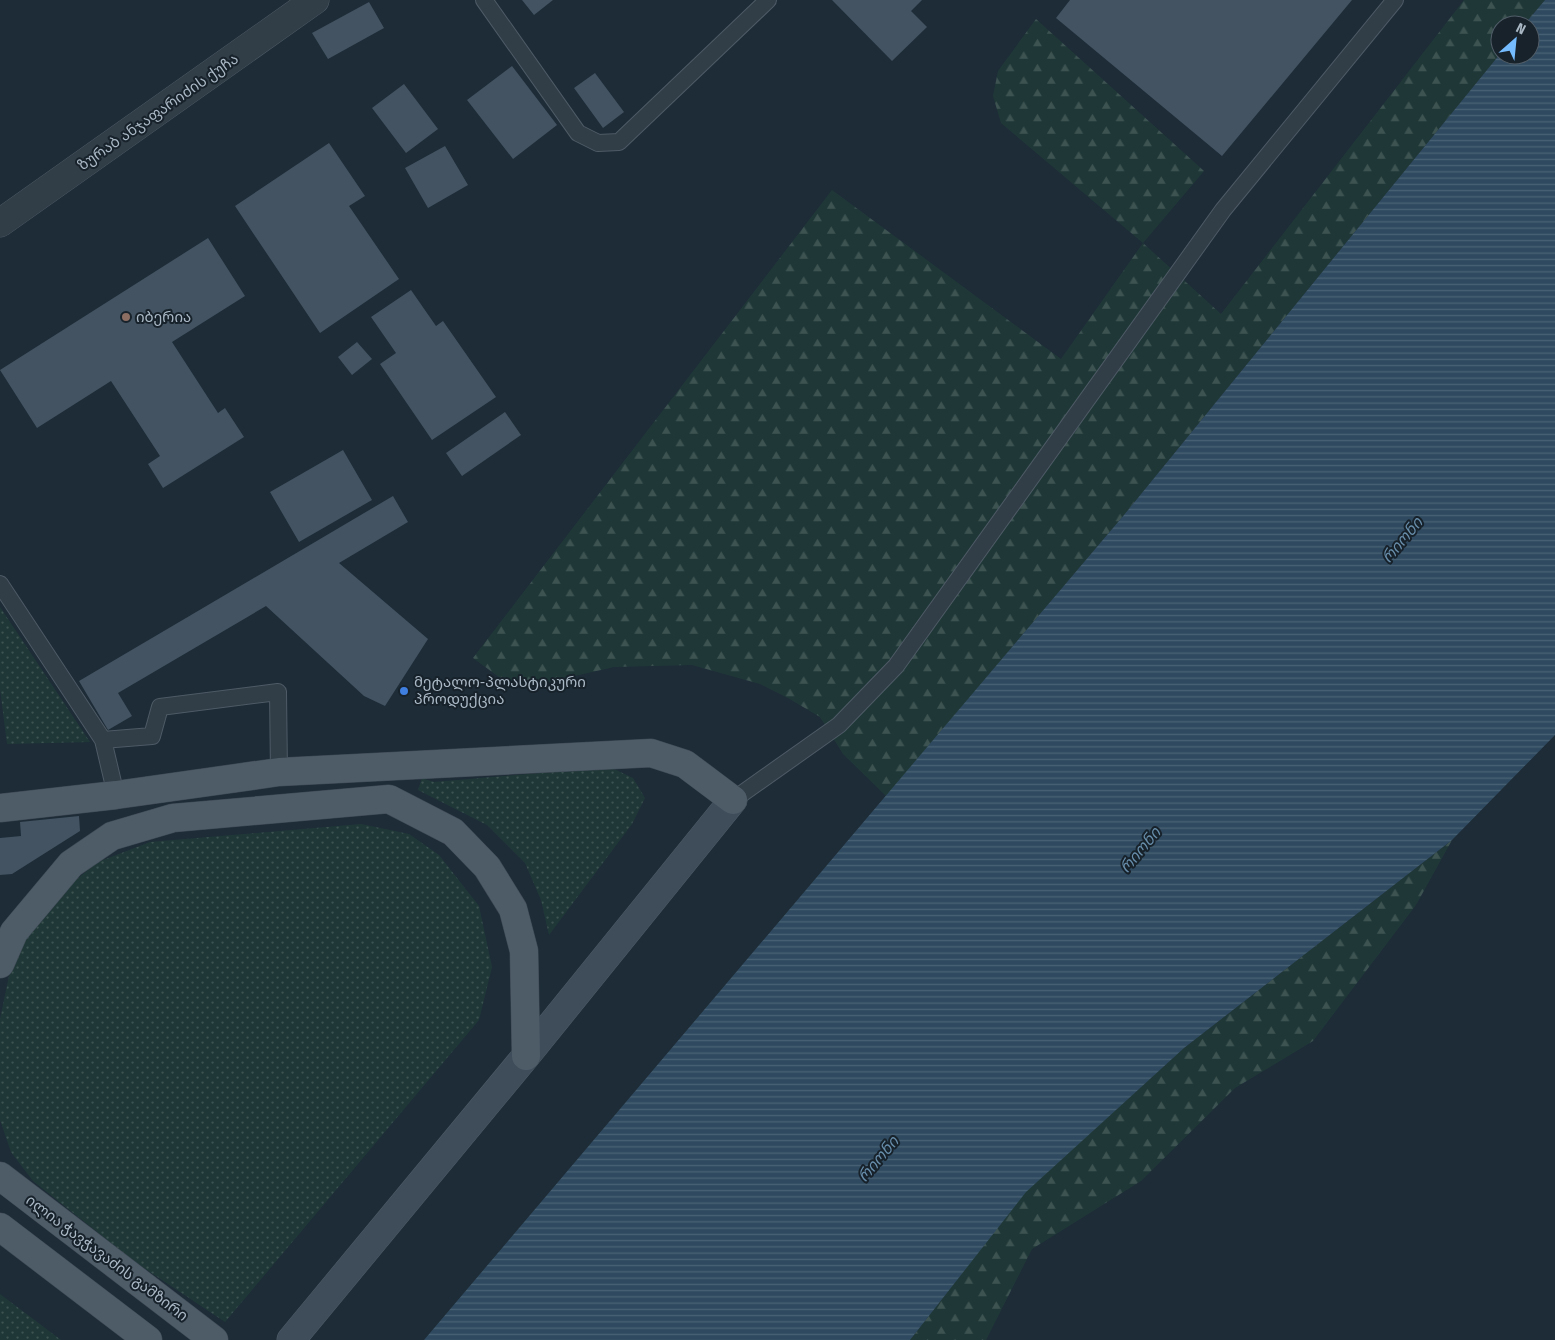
<svg xmlns="http://www.w3.org/2000/svg" width="1555" height="1340" viewBox="0 0 1555 1340" font-family="'Fira Sans Condensed','Noto Sans Georgian',sans-serif">
<style>
.grass{fill:url(#grass-dots)}
.forest{fill:url(#forest-firs)}
.water{fill:url(#water-rules)}
.building{fill:#435361}
.lines{fill:none;stroke-linecap:round;stroke-linejoin:round}
.lane-casing{stroke:#4e5b66;stroke-width:18}
.street-casing{stroke:#4e5b66;stroke-width:29}
.secondary-casing{stroke:#4e5b66;stroke-width:29}
.primary-casing{stroke:#3d4954;stroke-width:29}
.lane{stroke:#313d47;stroke-width:16}
.street{stroke:#313d47;stroke-width:28}
.secondary{stroke:#3f4d5b;stroke-width:28}
.primary{stroke:#4e5c68;stroke-width:28}
.education-dot{fill:#8d6e63;stroke:#17222b;stroke-width:2}
.shop-dot{fill:#3f7fe0;stroke:#17222b;stroke-width:2}
.labels{text-anchor:middle;dominant-baseline:central;stroke-width:4;stroke-linejoin:round;paint-order:stroke}
.street-label{font-size:15px;fill:#aab8c5;stroke:#17222b}
.poi-label{font-size:15px;fill:#aab8c5;stroke:#17222b;text-anchor:start}
.water-label{font-size:16px;font-style:italic;fill:#688eab;stroke:#17222b}
</style>
<defs>
<pattern id="grass-dots" width="8" height="8" patternUnits="userSpaceOnUse" patternTransform="scale(1.25)"><rect width="8" height="8" fill="#1f3837"/><path d="M2 2h.1M6 6h.1" fill="none" stroke="#3d5352" stroke-width="1.8" stroke-linecap="round"/></pattern>
<pattern id="forest-firs" width="22" height="20" patternUnits="userSpaceOnUse" patternTransform="scale(1.25)"><rect width="22" height="20" fill="#1f3837"/><path d="M5 1l3.5 6h-7zM16 11l3.5 6h-7z" fill="#3d5352"/></pattern>
<pattern id="water-rules" width="6" height="5" patternUnits="userSpaceOnUse" patternTransform="scale(1.25)"><rect width="6" height="5" fill="#2f4a60"/><path d="M0 2.5h6" fill="none" stroke="#4a6275"/></pattern>
</defs>
<rect width="100%" height="100%" fill="#1d2c37"/>
<path class="grass" d="M 0,607 L 90,742 L 7,744 L 0,689 Z
M 610,767 L 633,778 L 645,798 L 632,824 L 549,935 L 541,900 L 525,863 L 487,825 L 418,790 L 422,778 L 434,782 Z
M 361,824 L 409,834 L 439,855 L 479,906 L 492,967 L 479,1020 L 225,1322 L 135,1262 L 33,1181 L 11,1152 L 0,1120 L 0,1019 L 9,976 L 28,930 L 61,892 L 98,862 L 150,842 Z
M 0,1294 L 61,1340 L 0,1340 Z"/>
<path class="forest" d="M 1464,0 L 1545,0 L 1524,25 L 1500,25 L 1500,54 L 1124,515 L 886,796 L 843,754 L 820,717 L 788,698 L 760,684 L 692,665 L 614,667 L 544,683 L 503,680 L 473,658 L 832,190 L 1061,359 L 1143,243 L 1001,123 L 993,96 L 998,71 L 1036,19 L 1204,171 L 1143,243 L 1221,314 Z
M 1452,840 L 1416,905 L 1313,1041 L 1235,1088 L 1141,1181 L 1032,1249 L 986,1340 L 910,1340 L 1025,1192 L 1184,1048 Z"/>
<path class="water" d="M 1545,0 L 1555,0 L 1555,735 L 1452,840 L 1184,1048 L 1026,1192 L 910,1340 L 424,1340 L 1124,515 L 1500,54 L 1500,55 L 1530,55 L 1530,25 L 1524,25 Z"/>
<path class="building" d="M 522,0 L 553,0 L 534,15 Z
M 832,0 L 922,0 L 911,11 L 927,27 L 892,61 Z
M 1070,0 L 1352,0 L 1222,156 L 1056,18 Z
M 369,2 L 384,28 L 328,59 L 312,33 Z
M 512,66 L 557,125 L 513,159 L 467,100 Z
M 595,73 L 624,112 L 603,128 L 574,88 Z
M 404,84 L 438,129 L 406,153 L 372,108 Z
M 329,143 L 365,196 L 349,206 L 399,279 L 320,333 L 235,206 Z
M 445,146 L 468,185 L 428,208 L 405,168 Z
M 208,238 L 245,296 L 172,342 L 218,413 L 225,408 L 244,437 L 163,488 L 148,464 L 160,456 L 111,381 L 37,428 L 0,370 Z
M 411,290 L 436,326 L 443,321 L 496,397 L 432,440 L 380,364 L 396,353 L 371,317 Z
M 357,342 L 372,359 L 352,375 L 338,357 Z
M 505,412 L 521,435 L 462,476 L 446,453 Z
M 343,450 L 372,500 L 299,542 L 270,492 Z
M 393,496 L 408,522 L 339,563 L 428,639 L 385,706 L 364,696 L 266,606 L 118,693 L 132,716 L 108,730 L 79,681 Z
M 79,816 L 80,831 L 12,874 L 0,875 L 0,838 L 21,836 L 20,822 Z"/>
<g class="lines">
<g class="lane-casing">
<path id="lane" d="M 484,0 L 578,133 L 598,143 L 619,142 L 768,0
M 0,584 L 103,740 L 152,736 L 160,707 L 278,692 L 279,772
M 103,740 L 116,795
M 733,800 L 839,725 L 896,666 L 1223,210 L 1395,0"/>
</g>
<g class="street-casing">
<path id="street" d="M 0,223 L 315,0"/>
</g>
<g class="secondary-casing">
<path id="secondary" d="M 291,1340 L 526,1056 L 733,800"/>
</g>
<g class="primary-casing">
<path id="primary" d="M 0,808 L 116,795 L 279,772 L 651,753 L 685,764 L 733,800
M 0,964 L 14,932 L 71,864 L 112,836 L 173,818 L 389,799 L 453,832 L 487,867 L 513,909 L 524,951 L 526,1056
M 0,1176 L 214,1340
M 0,1227 L 148,1340"/>
</g>
<use href="#lane" class="lane"/>
<use href="#street" class="street"/>
<use href="#secondary" class="secondary"/>
<use href="#primary" class="primary"/>
</g>
<circle class="education-dot" cx="126" cy="317" r="5"/>
<circle class="shop-dot" cx="404" cy="691" r="5"/>
<g class="labels">
<g class="street-label">
<text transform="translate(158 112) rotate(-35)">ზურაბ ანჯაფარიძის ქუჩა</text>
<text transform="translate(107 1258) rotate(37)">ილია ჭავჭავაძის გამზირი</text>
</g>
<g class="poi-label">
<text x="136" y="317">იბერია</text>
<text x="414" y="682">მეტალო-პლასტიკური<tspan x="414" dy="17">პროდუქცია</tspan></text>
</g>
<g class="water-label">
<text transform="translate(1402 540) rotate(-50)">რიონი</text>
<text transform="translate(1140 850) rotate(-50)">რიონი</text>
<text transform="translate(878 1159) rotate(-50)">რიონი</text>
</g>
</g>
<g transform="translate(1515 40) rotate(27)"><circle r="24" fill="#17222b" stroke="#525e69"/>
<path d="M0-4L9 19L0 12L-9 19Z" fill="#75bcff"/>
<text y="-8" font-size="14" font-weight="bold" text-anchor="middle" fill="#aab8c5">N</text>
</g>
</svg>
